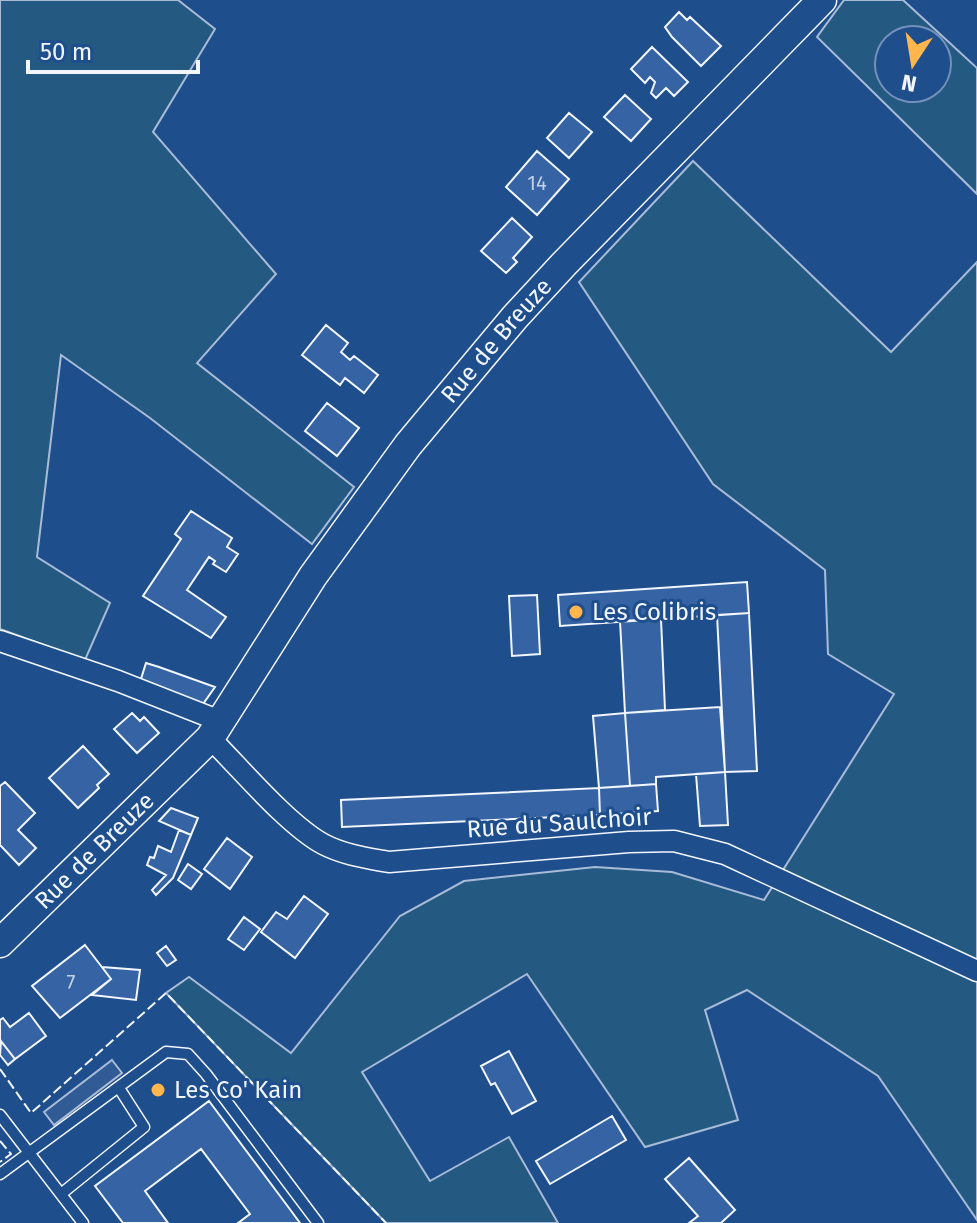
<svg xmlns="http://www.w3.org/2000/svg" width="977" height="1223" viewBox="0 0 977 1223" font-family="'Fira Sans',sans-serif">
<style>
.green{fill:#245a82;stroke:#a8bbd7;stroke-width:2;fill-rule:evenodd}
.parking{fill:#305b95;stroke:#a8bbd7;stroke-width:2}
.building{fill:#3563a3;stroke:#f2f6ff;stroke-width:2}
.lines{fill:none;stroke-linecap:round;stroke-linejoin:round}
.lane-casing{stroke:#f2f6ff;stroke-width:13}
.street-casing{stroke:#f2f6ff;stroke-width:23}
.secondary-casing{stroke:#f2f6ff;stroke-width:31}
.lane{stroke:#1f4e8c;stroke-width:10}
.street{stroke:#1f4e8c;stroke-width:20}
.secondary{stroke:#1f4e8c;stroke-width:28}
.fence{stroke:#f2f6ff;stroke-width:2;stroke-dasharray:10 4;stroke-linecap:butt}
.poi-dot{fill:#ffb74d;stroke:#1f4e8c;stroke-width:3}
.labels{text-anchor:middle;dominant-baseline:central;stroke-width:6;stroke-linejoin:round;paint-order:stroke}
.number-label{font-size:20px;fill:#c3d1e8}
.street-label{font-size:24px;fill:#f2f6ff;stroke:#1f4e8c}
.poi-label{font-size:24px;fill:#f2f6ff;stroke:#1f4e8c;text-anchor:start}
</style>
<rect width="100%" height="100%" fill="#1f4e8c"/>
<path class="green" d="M 0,0 L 178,0 L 215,29 L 153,132 L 276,274 L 197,363 L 354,487 L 312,544 L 150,418 L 61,355 L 37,557 L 110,603 L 85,660 L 0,629 Z
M 844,0 L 903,0 L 977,68 L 977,194 L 817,37 ZM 889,40 L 937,40 L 937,88 L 889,88 Z
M 693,161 L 891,352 L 977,262 L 977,1220 L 878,1076 L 747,990 L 705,1010 L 738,1120 L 645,1147 L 527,974 L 362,1072 L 430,1181 L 509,1137 L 558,1223 L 386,1223 L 166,993 L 189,977 L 291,1053 L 400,916 L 464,881 L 595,867 L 672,872 L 764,900 L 894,694 L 828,654 L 825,570 L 713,484 L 579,282 Z"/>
<path class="parking" d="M 112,1060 L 122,1073 L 54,1125 L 44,1112 Z"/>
<path class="building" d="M 679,12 L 687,20 L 690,17 L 721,46 L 701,66 L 672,37 L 665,27 Z
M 652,47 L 688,82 L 674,96 L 666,88 L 656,98 L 651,93 L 655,82 L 650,77 L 645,83 L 631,69 Z
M 625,95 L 651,119 L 631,141 L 604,117 Z
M 569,113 L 592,132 L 569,158 L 547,138 Z
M 537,151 L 569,179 L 537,215 L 506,187 Z
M 512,218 L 532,237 L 513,258 L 517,262 L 506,273 L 481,251 Z
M 326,325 L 348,343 L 341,352 L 350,360 L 354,356 L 378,375 L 364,393 L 345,378 L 340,385 L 302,355 Z
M 327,403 L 359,428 L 337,456 L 305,431 Z
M 191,511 L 232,538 L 227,547 L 238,554 L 226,572 L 213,564 L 215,561 L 209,557 L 187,590 L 226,617 L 211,638 L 143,596 L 181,539 L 175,534 Z
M 747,582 L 749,613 L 560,626 L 558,595 Z
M 537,595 L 540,654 L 512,656 L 509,596 Z
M 749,613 L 757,771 L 725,772 L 717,615 Z
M 661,619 L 665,710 L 625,713 L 620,621 Z
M 146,663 L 159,667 L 215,687 L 203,704 L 140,682 Z
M 720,707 L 725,772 L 656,777 L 656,784 L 630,786 L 625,713 Z
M 132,713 L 140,721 L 144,717 L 159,733 L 137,753 L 114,729 Z
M 625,713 L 630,786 L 599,788 L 593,716 Z
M 83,746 L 109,774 L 97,785 L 99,788 L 78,808 L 49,778 Z
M 725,772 L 728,825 L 700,826 L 696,774 Z
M 5,782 L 35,813 L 18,830 L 36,848 L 19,865 L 0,845 L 0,786 Z
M 656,784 L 658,811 L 600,815 L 599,788 Z
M 599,788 L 600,815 L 342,827 L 341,800 Z
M 171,808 L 198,818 L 191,835 L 159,821 Z
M 179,830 L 191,835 L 173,878 L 156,895 L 152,890 L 166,875 L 147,865 L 150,857 L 154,858 L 158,846 L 171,852 Z
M 227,838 L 252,857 L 230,889 L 204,869 Z
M 188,864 L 202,874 L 191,889 L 178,880 Z
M 304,896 L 328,914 L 295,958 L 261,932 L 276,912 L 287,919 Z
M 244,917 L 260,929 L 244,950 L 228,939 Z
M 85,945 L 111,979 L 60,1018 L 32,986 Z
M 166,946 L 176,960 L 167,966 L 157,953 Z
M 102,967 L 140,970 L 136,1000 L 92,995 L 111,979 Z
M 29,1013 L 46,1036 L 15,1059 L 0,1040 L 0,1020 L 3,1018 L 10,1027 Z
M 1,1041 L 15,1059 L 8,1065 L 0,1055 Z
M 509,1051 L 536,1101 L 512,1114 L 495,1083 L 491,1085 L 481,1066 Z
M 209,1101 L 289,1208 L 300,1223 L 238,1223 L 250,1214 L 201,1149 L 145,1191 L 168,1223 L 123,1223 L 95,1186 Z
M 612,1116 L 626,1140 L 550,1184 L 536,1161 Z
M 689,1158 L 735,1210 L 721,1223 L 689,1223 L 698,1216 L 665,1179 Z"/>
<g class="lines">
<g class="lane-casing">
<path id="lane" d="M 0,1115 L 83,1223
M 0,1174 L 166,1052 L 188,1054 L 206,1074 L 318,1223
M 61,1194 L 144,1127 L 119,1088"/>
</g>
<g class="street-casing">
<path id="street" d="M 0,641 L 118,681 L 220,721
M 210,738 C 240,768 288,825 323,844 C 344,855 367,858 389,862 L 629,842 L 674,841 L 725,854 L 977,971"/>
</g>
<g class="secondary-casing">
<g id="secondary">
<path id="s1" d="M 0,943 L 210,738 L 313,576 L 408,445 L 515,317 L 564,264 L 822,0"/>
</g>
</g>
<use href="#lane" class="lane"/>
<use href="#street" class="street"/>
<use href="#secondary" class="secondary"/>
<path class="fence" d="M 0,1069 L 31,1113 L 166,993 L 386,1223
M 0,1141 L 11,1154 L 0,1162"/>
</g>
<g class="poi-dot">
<circle cx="576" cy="612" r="8"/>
<circle cx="158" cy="1090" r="8"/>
</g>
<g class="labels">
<g class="number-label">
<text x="537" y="183">14</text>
<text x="71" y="982">7</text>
</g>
<g class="street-label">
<text stroke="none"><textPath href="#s1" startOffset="784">Rue de Breuze</textPath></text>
<text transform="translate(559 823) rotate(-4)">Rue du Saulchoir</text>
<text stroke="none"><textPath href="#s1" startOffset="132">Rue de Breuze</textPath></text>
</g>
<g class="poi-label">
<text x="592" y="612">Les Colibris</text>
<text x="174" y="1090">Les Co' Kain</text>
</g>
</g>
<g transform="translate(913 64) rotate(192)"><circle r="38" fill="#1f4e8c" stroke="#7391ba" stroke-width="2"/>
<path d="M0-6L14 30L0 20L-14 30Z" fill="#ffb74d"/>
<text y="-12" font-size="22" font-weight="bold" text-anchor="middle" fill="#f2f6ff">N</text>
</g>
<path d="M28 60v12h170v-12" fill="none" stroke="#f2f6ff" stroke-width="4"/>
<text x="40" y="60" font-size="24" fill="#f2f6ff" stroke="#1f4e8c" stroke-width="6" paint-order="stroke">50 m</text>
</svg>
